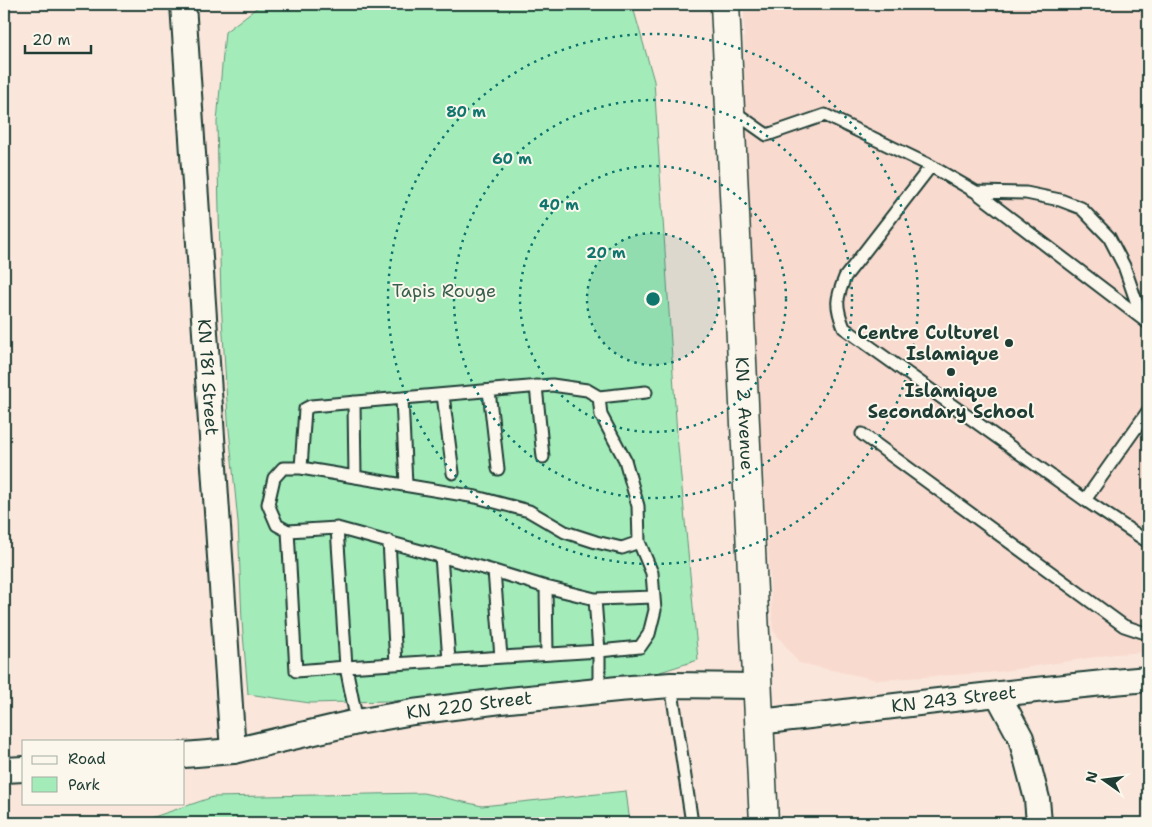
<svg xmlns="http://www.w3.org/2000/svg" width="1152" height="827" viewBox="0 0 1152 827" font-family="'Shantell Sans',sans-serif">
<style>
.built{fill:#f9dacf}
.green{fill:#a3ecba;stroke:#619477}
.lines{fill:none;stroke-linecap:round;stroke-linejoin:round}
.service-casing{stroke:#1f3d34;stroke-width:15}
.minor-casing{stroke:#1f3d34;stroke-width:28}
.secondary-casing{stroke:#1f3d34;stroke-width:31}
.service{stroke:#fbf7ec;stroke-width:11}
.minor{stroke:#fbf7ec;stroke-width:24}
.secondary{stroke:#fbf7ec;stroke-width:28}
.ring{fill:none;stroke:#0f766e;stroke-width:2.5;stroke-dasharray:2.5 5}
.poi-dot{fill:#1f3d34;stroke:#fbf7ec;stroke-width:2}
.labels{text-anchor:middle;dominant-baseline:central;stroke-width:4;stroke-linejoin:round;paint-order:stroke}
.park-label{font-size:18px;fill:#39604f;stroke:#fbf7ec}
.poi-label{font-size:18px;font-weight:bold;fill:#1f3d34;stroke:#fbf7ec;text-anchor:end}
.street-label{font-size:18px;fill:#1f3d34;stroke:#fbf7ec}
.centre{fill:#0f766e;stroke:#fbf7ec;stroke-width:2.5}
.ring-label{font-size:15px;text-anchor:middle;font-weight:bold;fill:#0f766e;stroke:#fbf7ec;stroke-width:4;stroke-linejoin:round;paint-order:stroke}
</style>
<rect width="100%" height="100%" fill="#fae6db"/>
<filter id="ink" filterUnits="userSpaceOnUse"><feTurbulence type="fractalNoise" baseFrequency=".02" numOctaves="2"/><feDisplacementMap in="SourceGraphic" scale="10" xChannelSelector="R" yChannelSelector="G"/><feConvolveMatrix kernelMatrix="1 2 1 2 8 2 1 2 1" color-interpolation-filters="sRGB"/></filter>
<g filter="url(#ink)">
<path class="built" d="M 744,4 L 1148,4 L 1148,652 L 1115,654 L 997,672 L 878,680 L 799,663 L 773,630 L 763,466 L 745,278 Z"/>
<path class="green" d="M 259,4 L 632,4 L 654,81 L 677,435 L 698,660 L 641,678 L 425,700 L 310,703 L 248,694 L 242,621 L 238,522 L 228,419 L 221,300 L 217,122 L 225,32 L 259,6 Z
M 626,791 L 630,823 L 99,823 L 145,820 L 213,797 L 423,793 L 482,806 Z"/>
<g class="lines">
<g class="service-casing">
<path id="service" d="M 733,111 L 767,135 L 825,115 L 931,166 L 976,192 L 1148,323
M 931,166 L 845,277 C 836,299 835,305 844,328 L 1085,500 L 1148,542
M 976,192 L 1026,193 L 1060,200 L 1081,208 L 1109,237 L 1124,266 L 1142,318
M 536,386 L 543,457
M 489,391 L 498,469
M 443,395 L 453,473
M 402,398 L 406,485
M 354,402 L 355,477
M 862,434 L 1124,626 L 1148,634
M 301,468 L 305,409 L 311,406 L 552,385 L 587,390 L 599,397
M 1085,500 L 1148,411
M 337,528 L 346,667 L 599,651 L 640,647 L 649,634 L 655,610 L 652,573 L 639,542
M 288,531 L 337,528 L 494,571 L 546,587 L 595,599 L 654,597
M 389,541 L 396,664
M 441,556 L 449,660
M 494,571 L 501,657
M 546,587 L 547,654
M 595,599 L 599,651 L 599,690
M 671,685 L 692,823
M 357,722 L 346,667 L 296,671 L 288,531 L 277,525 L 268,504 L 274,478 L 283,468 L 301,468 L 476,497 L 529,511 L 565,532 L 596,542 L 622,548 L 639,542 L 638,506 L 625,460 L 601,415 L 599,397 L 646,392"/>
</g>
<g class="minor-casing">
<g id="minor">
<path id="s1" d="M 183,4 L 233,751"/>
<path d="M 998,695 L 1021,738 L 1037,799 L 1039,823"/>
<path id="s2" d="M 759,722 C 889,707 1018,690 1148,679"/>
<path id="s3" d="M 184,755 L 233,751 L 357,722 L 413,712 L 509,700 L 618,689 L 671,685 L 757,686"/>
<path d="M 4,770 L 24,769"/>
</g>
</g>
<g class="secondary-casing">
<g id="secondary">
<path id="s4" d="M 725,4 L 764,823"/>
</g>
</g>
<use href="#service" class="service"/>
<use href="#minor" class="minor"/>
<use href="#secondary" class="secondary"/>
</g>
</g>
<circle cx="653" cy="299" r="66" fill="#0f766e" fill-opacity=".12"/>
<g class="ring">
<circle cx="653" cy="299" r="66"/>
<circle cx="653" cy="299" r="133"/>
<circle cx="653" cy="299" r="199"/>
<circle cx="653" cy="299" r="265"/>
</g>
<g class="poi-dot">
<circle cx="1009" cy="343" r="5"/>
<circle cx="951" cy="372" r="5"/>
</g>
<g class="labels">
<g class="park-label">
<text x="444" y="291">Tapis Rouge</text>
</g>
<g class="poi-label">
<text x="999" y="333">Centre Culturel<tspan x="999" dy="21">Islamique</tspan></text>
<text x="951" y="391" text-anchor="middle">Islamique<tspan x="951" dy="21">Secondary School</tspan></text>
</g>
<g class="street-label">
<text stroke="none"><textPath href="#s1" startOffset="374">KN 181 Street</textPath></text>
<text stroke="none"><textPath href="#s4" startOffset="410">KN 2 Avenue</textPath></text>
<text stroke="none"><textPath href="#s2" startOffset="196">KN 243 Street</textPath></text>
<text stroke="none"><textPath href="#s3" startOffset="290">KN 220 Street</textPath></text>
</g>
</g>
<circle cx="653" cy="299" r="8" class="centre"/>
<g class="ring-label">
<text x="466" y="117">80 m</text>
<text x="512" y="164">60 m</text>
<text x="559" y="210">40 m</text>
<text x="606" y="258">20 m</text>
</g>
<rect width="1152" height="827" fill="none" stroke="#fbf7ec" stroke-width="20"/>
<rect x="10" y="10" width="1132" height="807" fill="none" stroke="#1f3d34" stroke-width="2" filter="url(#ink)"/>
<rect x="22" y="740" width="162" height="65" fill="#fbf7ec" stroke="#a3ada2"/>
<rect x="32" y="756" width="25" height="8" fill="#fbf7ec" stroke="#a3ada2"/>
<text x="68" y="764" font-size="15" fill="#1f3d34">Road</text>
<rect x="32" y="777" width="25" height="15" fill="#a3ecba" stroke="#a3ada2"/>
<text x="68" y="790" font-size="15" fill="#1f3d34">Park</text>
<g transform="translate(1104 780) rotate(284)" stroke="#fbf7ec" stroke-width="4" paint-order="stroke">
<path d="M0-4L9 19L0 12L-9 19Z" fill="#1f3d34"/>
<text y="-8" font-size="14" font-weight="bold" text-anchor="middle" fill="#1f3d34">N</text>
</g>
<path d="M25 45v8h66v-8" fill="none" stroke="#1f3d34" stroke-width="2.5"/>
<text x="32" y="45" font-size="15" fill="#1f3d34" stroke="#fbf7ec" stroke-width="4" paint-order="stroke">20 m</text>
</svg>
